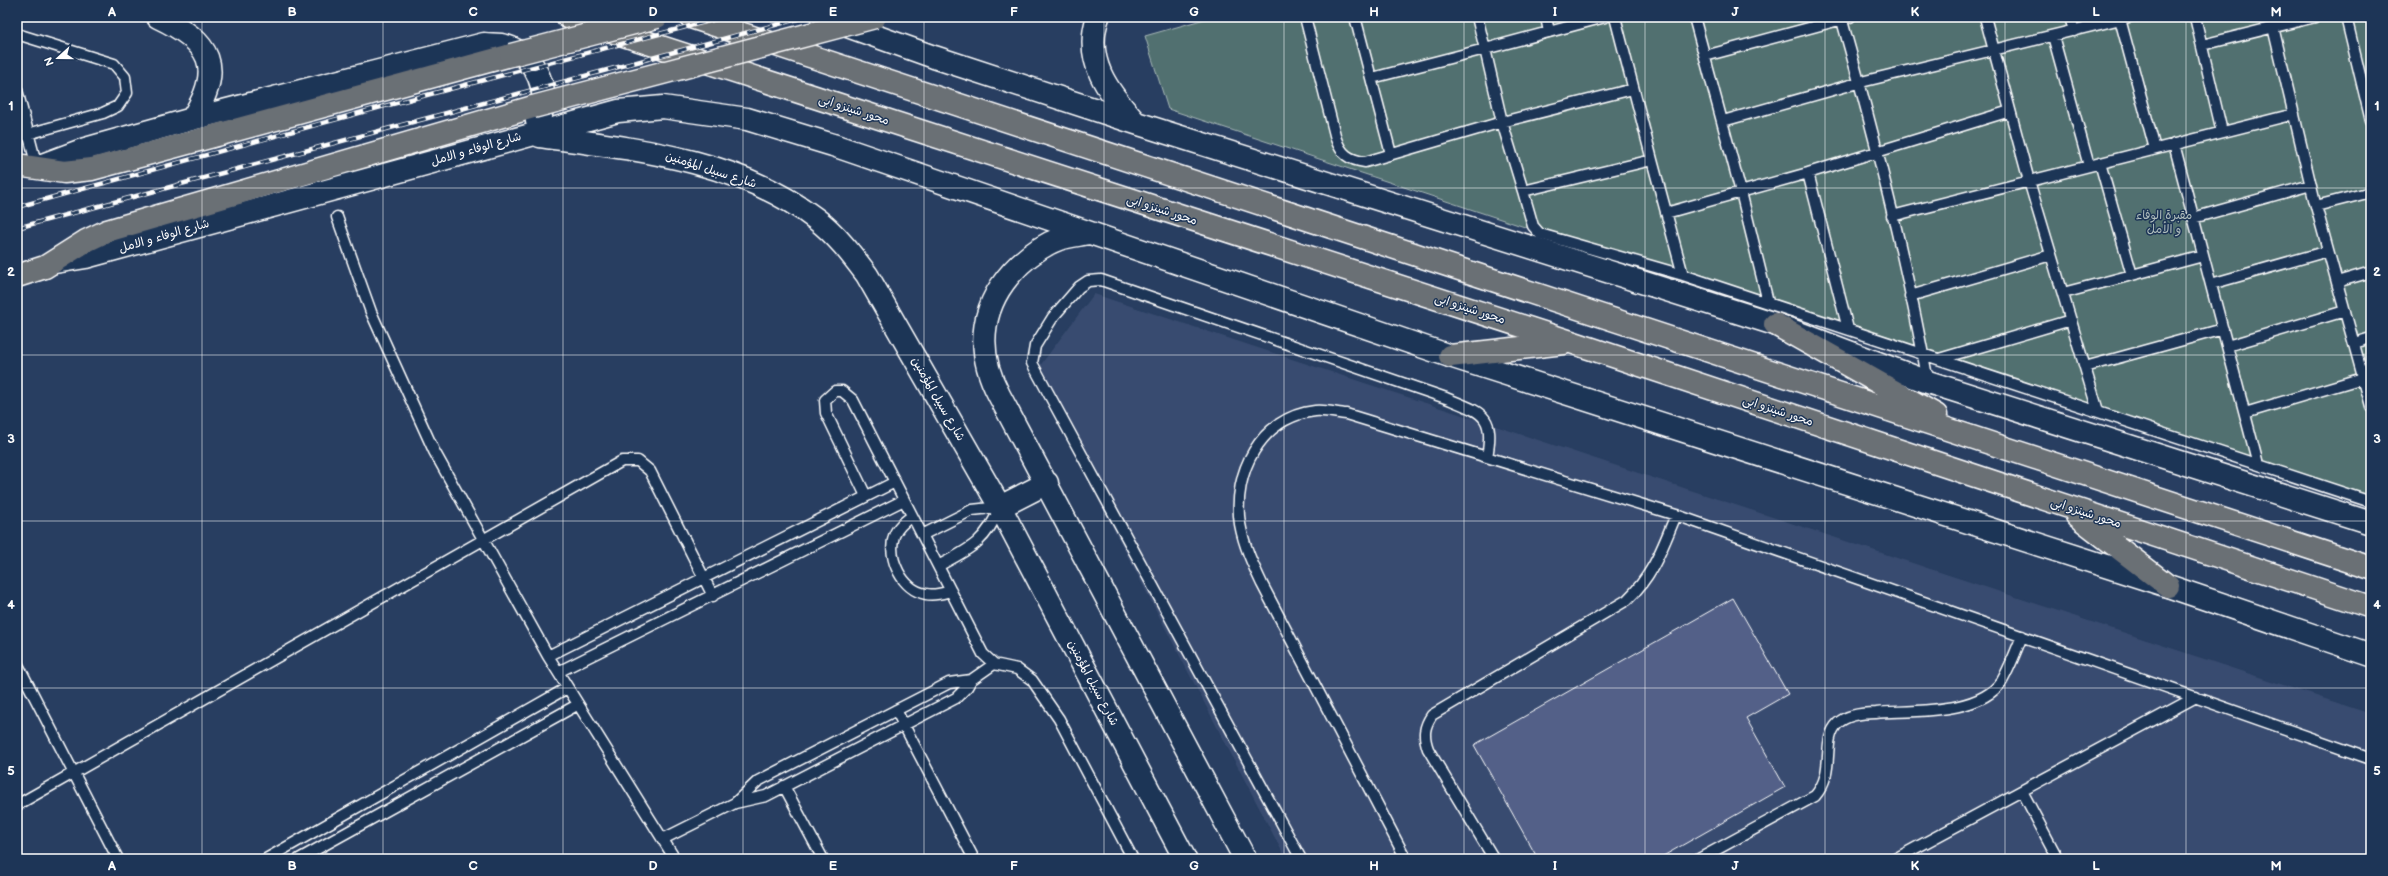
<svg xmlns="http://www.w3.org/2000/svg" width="2388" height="876" viewBox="0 0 2388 876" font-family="'Balsamiq Sans','Playpen Sans Arabic',sans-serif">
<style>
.built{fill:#394c70}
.green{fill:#51706f;stroke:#a8b8b7}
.building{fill:#526088;stroke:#fff}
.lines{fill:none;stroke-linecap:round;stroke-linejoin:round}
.lane-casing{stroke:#fff;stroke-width:13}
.secondary-casing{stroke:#fff;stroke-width:25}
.primary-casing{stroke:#fff;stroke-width:25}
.lane{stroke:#1d3557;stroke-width:10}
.secondary{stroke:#1d3557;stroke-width:22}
.primary{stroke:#6b6f75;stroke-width:22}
.rail-casing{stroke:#fff;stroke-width:4.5}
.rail{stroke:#1d3557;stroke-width:3;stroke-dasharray:9;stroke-linecap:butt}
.primary-bridge-casing{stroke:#fff;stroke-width:25;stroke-linecap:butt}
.primary-bridge{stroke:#6b6f75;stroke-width:22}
.grid{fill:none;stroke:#fff;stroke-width:1;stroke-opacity:0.55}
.labels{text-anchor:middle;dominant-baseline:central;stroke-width:3;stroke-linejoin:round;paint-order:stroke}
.street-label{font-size:12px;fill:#fff;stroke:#1d3557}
.park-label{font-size:12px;fill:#b1bfbe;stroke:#1d3557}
.neatline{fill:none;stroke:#fff;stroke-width:1.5}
.grid-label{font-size:13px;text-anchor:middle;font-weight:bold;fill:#fff}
</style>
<rect width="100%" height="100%" fill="#283e61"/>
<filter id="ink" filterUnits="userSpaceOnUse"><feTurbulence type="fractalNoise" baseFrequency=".025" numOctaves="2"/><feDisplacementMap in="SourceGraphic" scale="8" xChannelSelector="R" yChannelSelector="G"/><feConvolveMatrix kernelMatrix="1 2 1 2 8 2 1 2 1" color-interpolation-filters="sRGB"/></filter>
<g filter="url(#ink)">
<path class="built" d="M 1094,294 L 2371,714 L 2371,859 L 1286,859 L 1033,375 Z"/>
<path class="green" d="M 1212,17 L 2371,17 L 2371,507 L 1168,109 L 1145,36 Z"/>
<path class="building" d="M 1733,598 L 1788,694 L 1746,718 L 1785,787 L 1658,859 L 1538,859 L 1474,745 Z"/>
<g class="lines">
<g class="lane-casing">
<path id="lane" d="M 1305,17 L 1336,139 C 1341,154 1349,160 1365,162 L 1502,122 L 1523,191 L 1652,160 L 1683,275 L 2371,502
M 1355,17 L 1391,154
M 1477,17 L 1485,49 L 1605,17
M 1546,17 L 1549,32
M 1615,17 L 1652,160
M 1694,17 L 1741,192 L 1768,302
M 1841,17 C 1875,137 1906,259 1928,382
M 1985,17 L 2029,181 L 2098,411
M 2070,17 L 2074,31
M 2195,17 L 2222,132
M 2346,17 L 2371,121
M 2120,19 L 2155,149
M 2273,27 L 2314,199 L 2371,406
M 17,34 L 114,64 L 125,77 L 127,93 L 118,106 L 103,113 L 17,137
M 2053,36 L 2089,166
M 2202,45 L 2315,17
M 1705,56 L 1850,17
M 1372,78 L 1485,49 L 1502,122 L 1633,89
M 17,90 L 37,167
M 1723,121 L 1861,82 L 2129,17
M 2174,144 L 2258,464
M 2100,163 L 2132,275 L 2203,256
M 1808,173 L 1848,329
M 1523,191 L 1533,226 L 1540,234 L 1683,275
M 2316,206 L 2371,192
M 1666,213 L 1808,173 L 2010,111
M 1892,216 L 2294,114
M 337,217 L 371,312 L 434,451 L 548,656 L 675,859
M 2193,218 L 2311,185
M 2337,282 L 2371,272
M 2211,284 L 2328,251
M 2063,293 L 2132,275
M 1910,296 L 2051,255
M 2354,343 L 2371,338
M 2227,346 L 2345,311
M 1939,359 L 2071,320
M 2085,367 L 2223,329
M 2245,413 L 2363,378
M 866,496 L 826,413 L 825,400 L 835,391 L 842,391 L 853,400 L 983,654 L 994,664 L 1017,669 L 1032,680 L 1059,719 L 1133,859
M 912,516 C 905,521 897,527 894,536 C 887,558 902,590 926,594 C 935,596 943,593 951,591
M 922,535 L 972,510 L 1000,507 C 986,542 970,549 938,566
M 548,656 L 895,482
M 17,663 L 118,859
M 558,672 L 904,500
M 896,710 L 974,859
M 784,786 L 823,859
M 2022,791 L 2058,859
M 735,803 L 758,781 L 949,683 L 971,680
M 17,805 L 622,461 L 638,461 L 650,471 L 713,596
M 663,839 L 735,803 L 766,796 L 956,698 L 967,687 L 971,680 L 994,664
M 266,859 L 567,688
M 299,859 L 577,705
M 1301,859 L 1032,363 L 1035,346 L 1053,317 L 1079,287 L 1088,281 L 1101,280 L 1446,398 C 1482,413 1495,414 1487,457
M 1406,859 L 1262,584 C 1253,565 1244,546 1240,524 C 1232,474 1260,417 1315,411 C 1325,410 1336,413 1346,414 L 1676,515 L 2371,759
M 1494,859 L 1428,749 C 1423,735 1424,727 1432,715 L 1627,600 C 1654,574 1662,548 1676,515
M 1699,859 L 1815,796 C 1837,770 1820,741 1838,723 C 1848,714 1864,713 1876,713 C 1913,710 1979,715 2002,681 C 2010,667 2016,651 2022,636
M 1895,859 L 2196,697"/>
</g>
<g class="secondary-casing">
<path id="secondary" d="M 158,17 C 211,42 225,67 192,119
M 822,17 L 934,57 L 1136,123 L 1775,324 L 1928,382 L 2371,523
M 1098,17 C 1083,60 1108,92 1135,122
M 540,136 C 635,149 738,159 816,219 C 836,234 852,255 867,275 L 1000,507 L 1185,859
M 37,167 L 85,149 L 192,119 L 484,44 C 491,45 499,44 506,46 C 535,54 554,95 537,121
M 1089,233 C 1079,235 1068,236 1059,239 C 1045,244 1031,254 1020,264 C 981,301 974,348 999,395 L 1245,859
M 55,262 L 86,257 L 618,111 L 663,107 L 747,119 L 833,145 L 1450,356 L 2168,586 L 2371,655
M 1000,507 L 1047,483"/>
</g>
<g class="primary-casing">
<path id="primary" d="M 568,17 L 1571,342 L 2371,607
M 691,17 L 2371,568
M 17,165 L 64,172 L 92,169 L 511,55
M 17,276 L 45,267 L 86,241 L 107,231 L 533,107
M 1775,324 L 1936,415
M 1450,356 L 1564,343
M 2077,516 L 2168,586"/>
</g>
<use href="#lane" class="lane"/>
<use href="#secondary" class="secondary"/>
<use href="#primary" class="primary"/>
<g class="rail-casing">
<path id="rail" d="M 17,207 L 381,107 L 724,17
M 17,228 L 805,17"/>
</g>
<use href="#rail" class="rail"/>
<g class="primary-bridge-casing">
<path id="primary-bridge" d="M 511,55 L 657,17
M 533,107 L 875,17"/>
</g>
<use href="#primary-bridge" class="primary-bridge"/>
</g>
</g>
<path class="grid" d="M 202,17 L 202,859M 383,17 L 383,859M 563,17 L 563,859M 743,17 L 743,859M 924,17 L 924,859M 1104,17 L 1104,859M 1284,17 L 1284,859M 1464,17 L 1464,859M 1645,17 L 1645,859M 1825,17 L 1825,859M 2005,17 L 2005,859M 2186,17 L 2186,859M 17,188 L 2371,188M 17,355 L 2371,355M 17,521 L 2371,521M 17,688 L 2371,688"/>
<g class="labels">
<g class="street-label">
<text transform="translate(854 110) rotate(18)">محور شينزو ابى</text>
<text transform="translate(476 149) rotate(-16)">شارع الوفاء و الامل</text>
<text transform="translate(711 170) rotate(18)">شارع سبيل المؤمنين</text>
<text transform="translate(1162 210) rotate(18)">محور شينزو ابى</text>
<text transform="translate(164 236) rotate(-16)">شارع الوفاء و الامل</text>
<text transform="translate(1470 309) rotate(18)">محور شينزو ابى</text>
<text transform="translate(938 399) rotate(60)">شارع سبيل المؤمنين</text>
<text transform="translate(1778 411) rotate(18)">محور شينزو ابى</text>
<text transform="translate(2086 513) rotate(18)">محور شينزو ابى</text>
<text transform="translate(1093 683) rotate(62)">شارع سبيل المؤمنين</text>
</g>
<g class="park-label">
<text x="2164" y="215">مقبرة الوفاء<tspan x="2164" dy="14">و الأمل</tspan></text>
</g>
</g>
<rect width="2388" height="876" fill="none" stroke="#1d3557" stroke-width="44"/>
<g transform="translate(58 58) rotate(249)" stroke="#1d3557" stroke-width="3" paint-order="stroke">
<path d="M0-3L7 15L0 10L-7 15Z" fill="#ffffff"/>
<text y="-6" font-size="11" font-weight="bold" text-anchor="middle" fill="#ffffff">N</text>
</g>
<rect x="22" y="22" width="2344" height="832" class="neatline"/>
<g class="grid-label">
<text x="112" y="16">A</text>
<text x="292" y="16">B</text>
<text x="473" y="16">C</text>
<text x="653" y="16">D</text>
<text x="833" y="16">E</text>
<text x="1014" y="16">F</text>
<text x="1194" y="16">G</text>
<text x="1374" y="16">H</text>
<text x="1555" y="16">I</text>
<text x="1735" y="16">J</text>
<text x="1915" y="16">K</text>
<text x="2096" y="16">L</text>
<text x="2276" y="16">M</text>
<text x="11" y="110">1</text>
<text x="2377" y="110">1</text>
<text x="11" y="276">2</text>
<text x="2377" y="276">2</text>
<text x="11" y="443">3</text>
<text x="2377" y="443">3</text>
<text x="11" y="609">4</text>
<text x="2377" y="609">4</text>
<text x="11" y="775">5</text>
<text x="2377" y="775">5</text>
<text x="112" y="870">A</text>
<text x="292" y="870">B</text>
<text x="473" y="870">C</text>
<text x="653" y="870">D</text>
<text x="833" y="870">E</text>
<text x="1014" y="870">F</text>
<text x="1194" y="870">G</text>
<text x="1374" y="870">H</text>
<text x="1555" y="870">I</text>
<text x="1735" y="870">J</text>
<text x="1915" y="870">K</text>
<text x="2096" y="870">L</text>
<text x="2276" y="870">M</text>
</g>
</svg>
